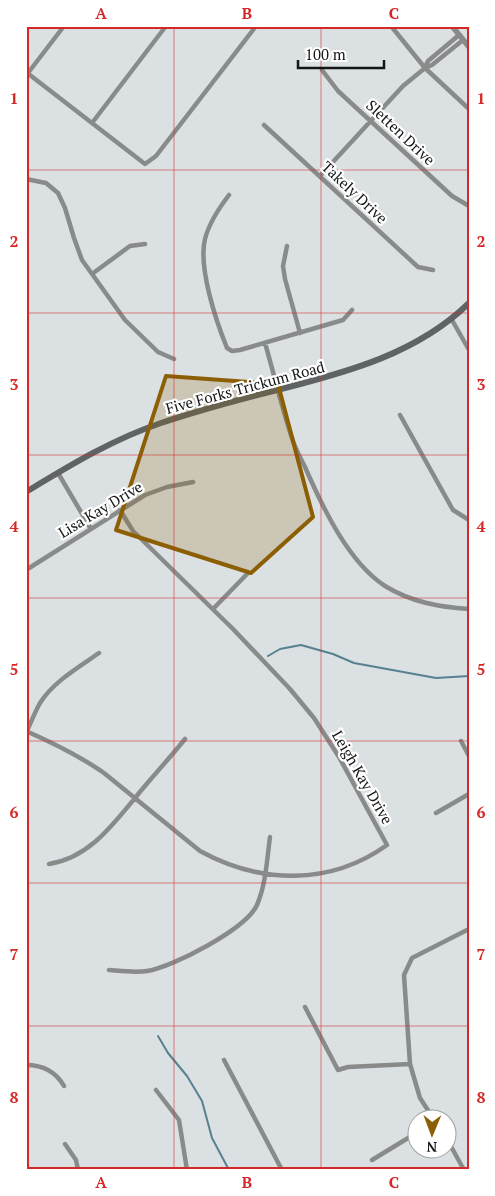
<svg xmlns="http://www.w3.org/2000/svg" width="495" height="1196" viewBox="0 0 495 1196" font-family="'PT Serif',serif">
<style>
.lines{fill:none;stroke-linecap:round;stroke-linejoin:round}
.stream{stroke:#578090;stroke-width:2}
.minor{stroke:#898b8b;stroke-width:4.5}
.tertiary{stroke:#898b8b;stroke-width:5.5}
.secondary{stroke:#606364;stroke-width:6}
.marked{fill:#8d5f05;fill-opacity:0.2;stroke:#8d5f05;stroke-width:4;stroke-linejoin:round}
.grid{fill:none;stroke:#d62828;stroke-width:1;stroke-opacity:0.55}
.labels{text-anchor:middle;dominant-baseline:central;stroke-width:4.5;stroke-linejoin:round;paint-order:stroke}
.street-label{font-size:15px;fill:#141516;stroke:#fff}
.neatline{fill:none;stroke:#d62828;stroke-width:2}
.grid-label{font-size:16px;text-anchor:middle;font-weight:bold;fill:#d62828}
</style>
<rect width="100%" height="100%" fill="#dbe0e2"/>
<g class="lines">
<path class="stream" d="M 268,656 L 280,649 L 301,645 L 333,654 L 354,663 L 436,678 L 469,676
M 158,1036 L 168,1053 L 187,1076 L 202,1101 L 212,1138 L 229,1170"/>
<path class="minor" d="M 391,26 L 425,68 L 469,109
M 425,68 L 428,61 L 459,35
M 322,70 L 338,91 L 452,196 L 469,206
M 26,72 L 145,164 L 156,156 L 256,26
M 28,73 L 64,26
M 92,123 L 166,26
M 264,125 L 418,267 L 433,270
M 320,176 L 403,86 L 425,68 L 432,65 L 463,40
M 26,179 L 46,183 L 58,193 L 65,208 L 74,238 L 82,260 L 125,320 L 158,352 L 174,359
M 229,195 C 219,208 209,223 205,239 C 198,267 216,321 227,348 L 232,351 L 240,350 L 343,320 L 352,310
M 287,246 L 283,266 L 285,279 L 300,333
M 92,274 L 130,246 L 145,244
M 452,320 L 469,350
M 265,343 C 274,374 281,405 291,435 C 294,446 300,457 305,467 C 322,506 348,562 385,586 C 411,602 439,607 469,609
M 400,415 L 453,510 L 469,520
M 58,473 L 91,529
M 26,570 L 145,495 L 167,487 L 193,482
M 213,609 L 248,573
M 26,731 C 53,743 80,756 104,773 L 200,851 C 260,884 330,886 387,845 L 339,757 L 314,718 L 290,689 L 233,629 L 133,531 L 120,510
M 27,731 C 31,722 35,712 40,703 C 53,682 79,667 99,653
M 461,741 L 469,756
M 436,813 L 469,794
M 49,864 C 88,858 111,827 135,798 C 151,778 169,759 185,739
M 109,970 C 121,971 135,973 147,971 C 173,967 246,929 257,905 C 266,884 267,859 270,837
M 305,1007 L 338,1070 L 348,1067 L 410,1064
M 224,1060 L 282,1170
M 26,1065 C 43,1065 56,1072 64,1086
M 156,1090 L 179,1120 L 187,1170
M 433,1118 L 420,1098 L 410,1064 L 404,975 L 412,958 L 469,929
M 448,1141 L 464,1170
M 65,1144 L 76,1160 L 78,1170
M 372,1160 L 418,1132"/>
<path class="tertiary" d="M 452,26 L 469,47"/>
<path class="secondary" d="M 26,492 C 69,466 113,439 161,423 C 200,410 241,399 281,389 C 348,372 418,353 469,303"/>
</g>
<path class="marked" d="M 166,376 L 278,384 L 313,517 L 251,573 L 116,530 Z"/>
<path class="grid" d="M 174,26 L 174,1170M 321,26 L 321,1170M 26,170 L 469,170M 26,313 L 469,313M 26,455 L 469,455M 26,598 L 469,598M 26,741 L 469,741M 26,883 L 469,883M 26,1026 L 469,1026"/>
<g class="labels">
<g class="street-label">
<text transform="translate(401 132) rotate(43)">Sletten Drive</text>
<text transform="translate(355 192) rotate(43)">Takely Drive</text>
<text transform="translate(245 387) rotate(-15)">Five Forks Trickum Road</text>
<text transform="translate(100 509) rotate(-31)">Lisa Kay Drive</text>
<text transform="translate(363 777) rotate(60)">Leigh Kay Drive</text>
</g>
</g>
<rect width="495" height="1196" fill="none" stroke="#ffffff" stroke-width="55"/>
<g transform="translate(432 1134) rotate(181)"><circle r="24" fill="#ffffff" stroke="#a1a1a2"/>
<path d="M0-4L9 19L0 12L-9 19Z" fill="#8d5f05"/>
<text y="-8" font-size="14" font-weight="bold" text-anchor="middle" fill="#141516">N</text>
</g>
<path d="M298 60v8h86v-8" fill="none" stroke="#141516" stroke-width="2.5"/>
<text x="305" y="60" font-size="15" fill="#141516" stroke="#ffffff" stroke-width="4" paint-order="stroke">100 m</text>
<rect x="28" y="28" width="440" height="1140" class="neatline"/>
<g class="grid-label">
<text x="101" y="19">A</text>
<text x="247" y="19">B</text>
<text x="394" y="19">C</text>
<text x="14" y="104">1</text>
<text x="481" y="104">1</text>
<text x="14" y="247">2</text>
<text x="481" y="247">2</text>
<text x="14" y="390">3</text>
<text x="481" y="390">3</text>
<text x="14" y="532">4</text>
<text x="481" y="532">4</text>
<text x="14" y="675">5</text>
<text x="481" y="675">5</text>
<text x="14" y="818">6</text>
<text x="481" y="818">6</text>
<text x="14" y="960">7</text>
<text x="481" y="960">7</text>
<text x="14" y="1103">8</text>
<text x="481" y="1103">8</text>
<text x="101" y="1188">A</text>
<text x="247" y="1188">B</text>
<text x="394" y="1188">C</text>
</g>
</svg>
